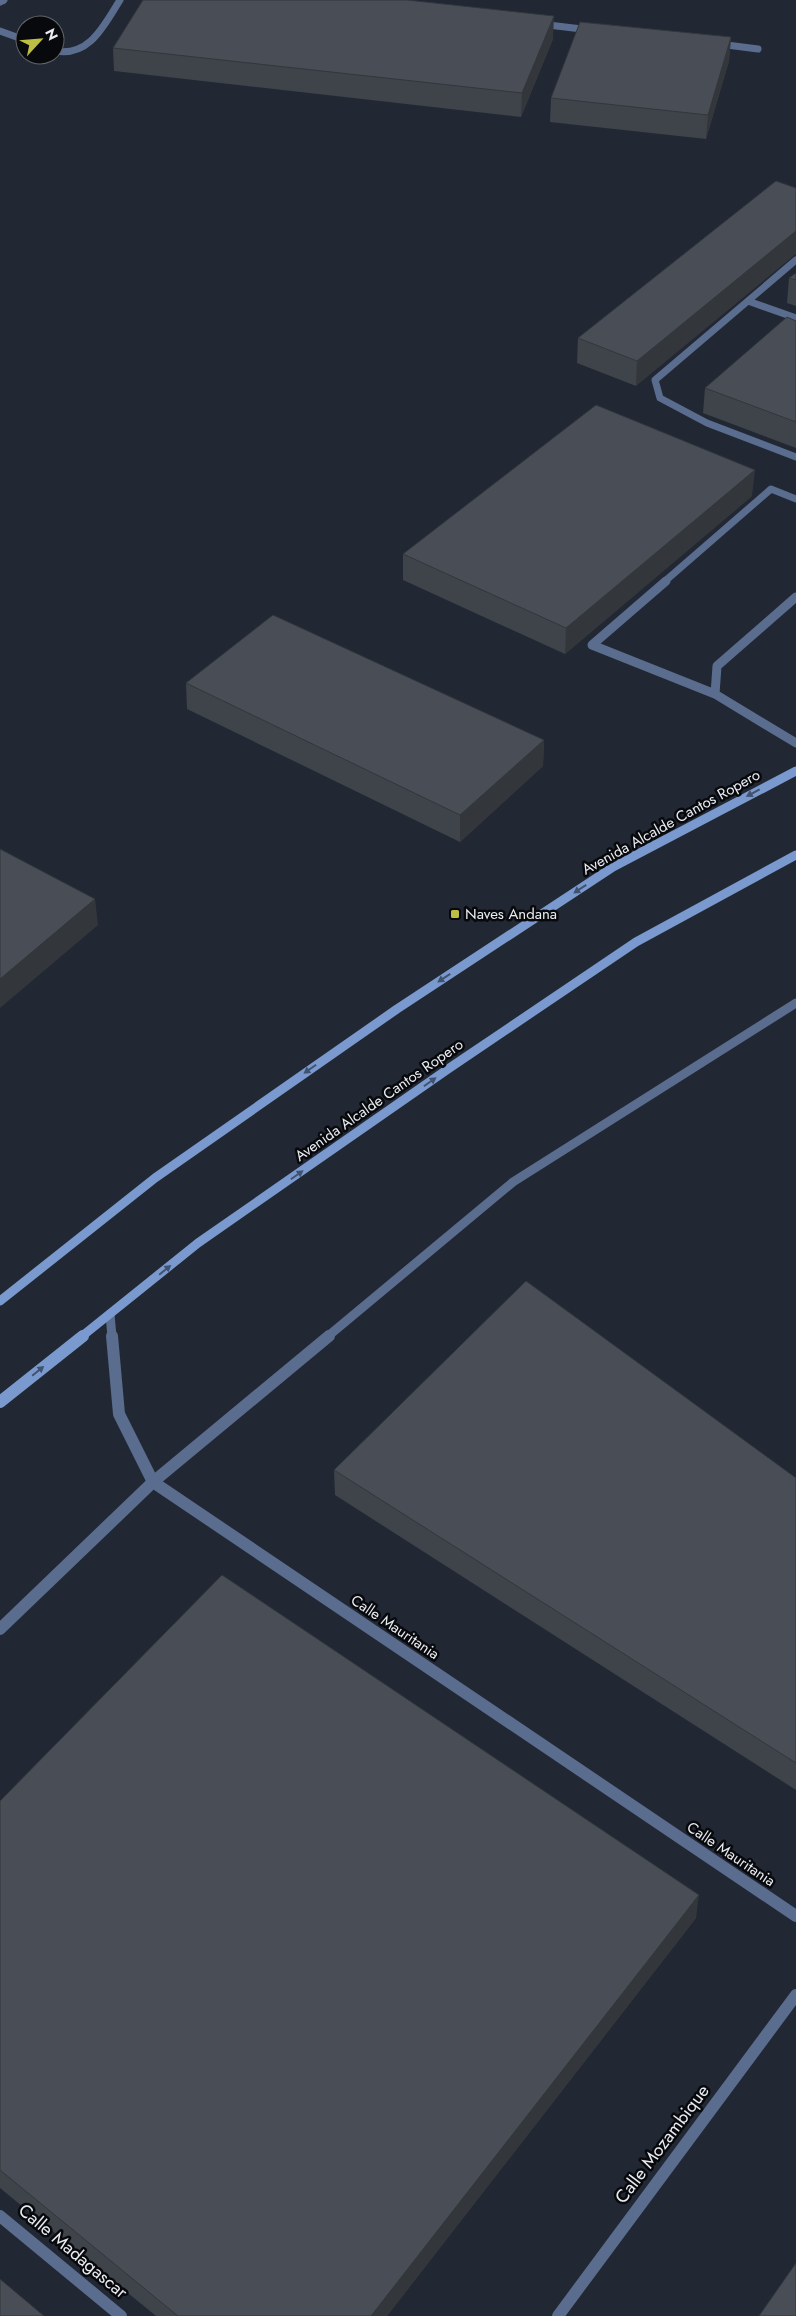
<svg xmlns="http://www.w3.org/2000/svg" width="796" height="2316" viewBox="0 0 796 2316" font-family="Jost,sans-serif">
<style>
.built{fill:#212834;fill-rule:evenodd}
.lines{fill:none;stroke-linecap:round;stroke-linejoin:round}
.service-far2{stroke:#5a6d8f;stroke-width:7}
.service-far1{stroke:#5a6d8f;stroke-width:9}
.service{stroke:#5a6d8f;stroke-width:12}
.minor-far1{stroke:#5a6d8f;stroke-width:7}
.minor{stroke:#5a6d8f;stroke-width:12}
.secondary-far1{stroke:#7a9acf;stroke-width:9}
.secondary{stroke:#7a9acf;stroke-width:12}
.wall{fill:#3f434a}
.shaded-wall{fill:#33373c}
.building{fill:#494e56;stroke:#33373c}
.oneway{fill:#41526e}
.poi-dot{fill:#bcbf43;stroke:#08090c;stroke-width:2}
.labels{text-anchor:middle;dominant-baseline:central;stroke-width:5;stroke-linejoin:round;paint-order:stroke}
.street-label{font-size:15px;fill:#e9ecf1;stroke:#08090c}
.poi-label{font-size:15px;fill:#e9ecf1;stroke:#08090c;text-anchor:start}
.near-street-label{font-size:18px;fill:#e9ecf1;stroke:#08090c}
</style>
<rect width="100%" height="100%" fill="#1c2027"/>
<path class="built" d="M 0,0 L 796,0 L 796,2316 L 0,2316 ZM 25,25 L 55,25 L 55,55 L 25,55 Z"/>
<g class="lines">
<path class="service-far2" d="M 540,24 L 590,30
M 0,31 L 25,40
M 719,44 L 758,49
M 55,51 C 90,57 104,25 120,0
M 796,260 L 655,380 L 660,398 L 707,423 L 796,457
M 748,301 L 796,318
M 664,582 L 771,489 L 796,499"/>
<path class="service-far1" d="M 666,581 L 592,645 L 715,694 L 796,743
M 715,694 L 717,666 L 796,597
M 110,1314 L 112,1337
M 327,1337 L 513,1182 L 796,1003"/>
<path class="service" d="M 112,1336 L 119,1414 L 153,1482 L 329,1336"/>
<path class="minor-far1" d="M 0,2 L 4,0"/>
<path class="minor" d="M 0,1629 L 153,1482 L 796,1916
M 0,2216 L 121,2316
M 558,2316 L 796,1995"/>
<path class="secondary-far1" d="M 0,1301 L 155,1178 L 397,1009 L 613,867 L 796,771
M 81,1337 L 198,1243 L 448,1069 L 636,942 L 796,855"/>
<path class="secondary" d="M 0,1402 L 83,1336"/>
</g>
<path class="wall" d="M 731,37 L 729,61 L 706,139 L 550,122 L 551,98 Z
M 553,39 L 521,117 L 114,71 L 113,48 Z
M 776,181 L 636,386 L 577,363 L 578,338 Z
M 796,273 L 796,306 L 787,303 L 789,278 Z
M 796,321 L 796,448 L 703,413 L 705,388 Z
M 752,496 L 565,654 L 403,580 L 403,554 Z
M 186,683 L 544,740 L 543,766 L 460,842 L 187,709 Z
M 334,1470 L 796,1478 L 796,1790 L 335,1495 Z
M 0,1801 L 696,1918 L 387,2316 L 156,2316 L 0,2188 Z"/>
<path class="shaded-wall" d="M 554,16 L 553,39 L 521,117 L 522,93 Z
M 731,37 L 729,61 L 706,139 L 708,115 Z
M 796,231 L 796,254 L 636,386 L 637,361 Z
M 755,470 L 752,496 L 565,654 L 566,628 Z
M 544,740 L 543,766 L 460,842 L 460,815 Z
M 95,899 L 98,925 L 0,1008 L 0,979 Z
M 699,1895 L 696,1918 L 387,2316 L 371,2316 Z"/>
<path class="building" d="M 143,0 L 407,0 L 554,16 L 522,93 L 113,48 Z
M 580,22 L 731,37 L 708,115 L 551,98 Z
M 776,181 L 796,188 L 796,231 L 637,361 L 578,338 Z
M 796,273 L 796,280 L 789,278 Z
M 787,317 L 796,321 L 796,422 L 705,388 Z
M 596,405 L 755,470 L 566,628 L 403,554 Z
M 273,615 L 544,740 L 460,815 L 186,683 Z
M 0,849 L 95,899 L 0,979 Z
M 526,1281 L 796,1478 L 796,1763 L 334,1470 Z
M 222,1575 L 699,1895 L 371,2316 L 178,2316 L 0,2170 L 0,1801 Z
M 796,2263 L 796,2316 L 759,2316 Z
M 0,2279 L 44,2316 L 0,2316 Z"/>
<defs><path id="oneway-solid" d="M-6-.8H1V-3.2L6.5 0L1 3.2V.8H-6Z" transform="scale(1.25)"/></defs>
<g class="oneway">
<use href="#oneway-solid" transform="translate(753 793) rotate(152)"/>
<use href="#oneway-solid" transform="translate(580 889) rotate(147)"/>
<use href="#oneway-solid" transform="translate(444 978) rotate(147)"/>
<use href="#oneway-solid" transform="translate(310 1069) rotate(145)"/>
<use href="#oneway-solid" transform="translate(430 1082) rotate(-35)"/>
<use href="#oneway-solid" transform="translate(297 1175) rotate(-35)"/>
<use href="#oneway-solid" transform="translate(165 1270) rotate(-39)"/>
<use href="#oneway-solid" transform="translate(38 1371) rotate(-39)"/>
</g>
<rect class="poi-dot" x="450" y="909" width="10" height="10" rx="2.5"/>
<g class="labels">
<g class="street-label">
<text transform="translate(671 822) rotate(-29)">Avenida Alcalde Cantos Ropero</text>
<text transform="translate(379 1100) rotate(-35)">Avenida Alcalde Cantos Ropero</text>
<text transform="translate(395 1627) rotate(34)">Calle Mauritania</text>
<text transform="translate(731 1854) rotate(34)">Calle Mauritania</text>
</g>
<g class="poi-label">
<text x="465" y="914">Naves Andana</text>
</g>
<g class="near-street-label">
<text transform="translate(662 2144) rotate(-53)">Calle Mozambique</text>
<text transform="translate(73 2251) rotate(40)">Calle Madagascar</text>
</g>
</g>
<g transform="translate(40 40) rotate(64)"><circle r="24" fill="#08090c" stroke="#626468"/>
<path d="M0-4L9 19L0 12L-9 19Z" fill="#bcbf43"/>
<text y="-8" font-size="14" font-weight="bold" text-anchor="middle" fill="#e9ecf1">N</text>
</g>
</svg>
